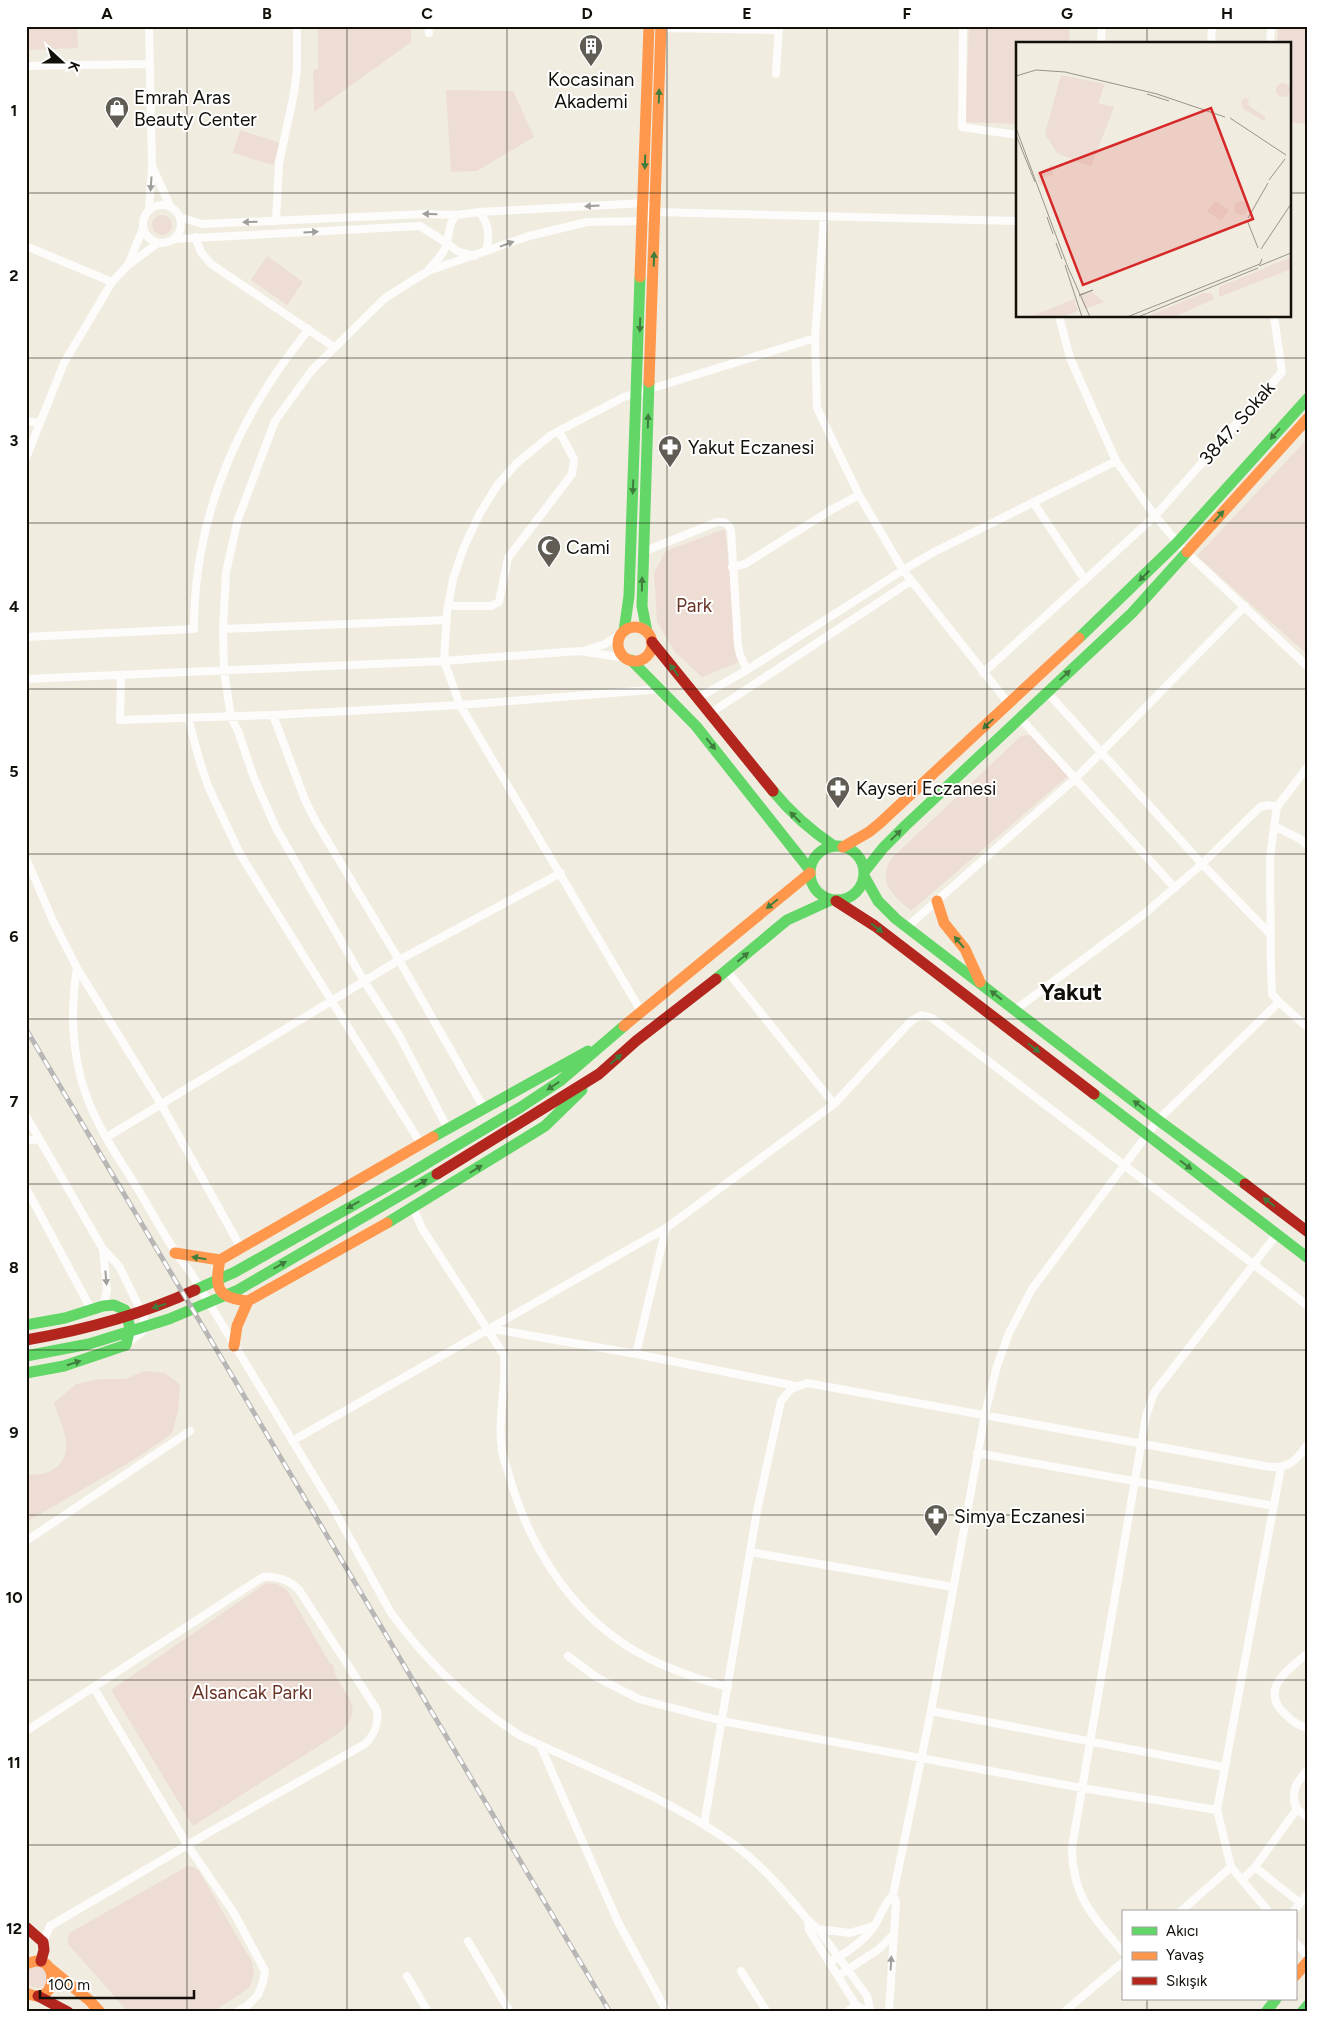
<svg xmlns="http://www.w3.org/2000/svg" width="1334" height="2038" viewBox="0 0 1334 2038" font-family="Figtree,sans-serif">
<style>
.green{fill:#edddd4}
.lines{fill:none;stroke-linecap:round;stroke-linejoin:round}
.street{stroke:#fdfcfa;stroke-width:8}
.fast{stroke:#63d668;stroke-width:11}
.slow{stroke:#ff974d;stroke-width:11}
.jam{stroke:#b3261e;stroke-width:11}
.rail-casing{stroke:#b8b7b5;stroke-width:5}
.rail{stroke:#fff;stroke-width:3;stroke-dasharray:9;stroke-linecap:butt}
.oneway{fill:#3f7d3d}
.oneway2{fill:#9f9e9a}
.grid{fill:none;stroke:#131009;stroke-width:1;stroke-opacity:0.55}
.labels{text-anchor:middle;dominant-baseline:central;stroke-width:4;stroke-linejoin:round;paint-order:stroke}
.poi-label{font-size:19px;fill:#131009;stroke:#fff;text-anchor:start}
.street-label{font-size:19px;fill:#131009;stroke:#fff}
.park-label{font-size:19px;fill:#693527;stroke:#fff}
.district-label{font-size:24px;font-weight:bold;fill:#131009;stroke:#fff}
.inset-road{fill:none;stroke:#98948a;stroke-width:1}
.view{fill:#d62828;fill-opacity:0.15;stroke:#d62828;stroke-width:2.5}
.inset-edge{fill:none;stroke:#131009;stroke-width:2.5}
.neatline{fill:none;stroke:#131009;stroke-width:2}
.grid-label{font-size:16px;text-anchor:middle;font-weight:bold;fill:#131009}
</style>
<rect width="100%" height="100%" fill="#f1ece0"/>
<path class="green" d="M 28,26 L 77,26 L 78,48 L 29,50 Z
M 318,26 L 411,26 L 411,42 L 314,112 L 313,70 L 318,69 Z
M 969,26 L 1070,26 L 1069,44 L 1018,44 L 1018,124 L 965,122 Z
M 1279,26 L 1308,26 L 1308,124 L 1290,122 L 1290,44 L 1277,44 Z
M 446,90 L 513,91 L 534,137 L 477,171 L 451,172 Z
M 240,130 L 280,143 L 273,165 L 233,153 Z
M152 225a10 10 0 1 1 20 0a10 10 0 1 1-20 0Z
M 267,256 L 303,282 L 287,305 L 251,280 Z
M 1308,438 L 1308,655 L 1197,556 Z
M 725,529 L 739,662 L 702,677 L 675,652 L 657,622 L 654,573 L 666,551 Z
M 1029,735 L 1038,739 L 1068,776 L 911,911 C 894,895 877,884 891,859 L 1021,736 Z
M 144,1371 L 164,1373 L 180,1384 L 178,1412 L 172,1433 L 166,1438 L 135,1459 L 26,1522 L 26,1474 C 47,1478 69,1466 66,1442 C 65,1429 58,1416 54,1403 L 76,1384 L 100,1379 L 125,1379 Z
M 266,1583 L 277,1584 L 287,1590 L 330,1664 L 333,1664 C 335,1691 372,1705 339,1733 L 193,1826 L 111,1690 Z
M 188,1866 L 193,1867 L 199,1871 L 252,1962 L 254,1975 L 249,1988 L 213,2012 L 128,2012 L 68,1944 L 68,1936 L 71,1932 Z
M26 1977a11 11 0 1 1 22 0a11 11 0 1 1-22 0Z"/>
<g class="lines">
<path class="street" d="M 149,26 L 152,166
M 428,26 L 429,33
M 963,26 L 962,127 L 1018,135
M 661,28 L 779,30
M 1101,44 L 1102,26
M 1211,44 L 1212,26
M 1270,44 L 1271,26
M 26,66 L 150,64
M 776,74 L 779,26
M143 224a19 19 0 1 1 38 0a19 19 0 1 1-38 0Z
M 149,210 L 152,166 L 170,206
M 480,212 C 489,226 490,235 486,251
M 824,216 L 815,338 L 817,408 L 859,495
M 180,217 L 202,224 L 424,214 L 456,215 L 480,212 L 644,203 L 655,212 L 1018,221
M 276,221 L 279,163 L 293,98 L 297,71 L 297,26
M 143,228 L 128,265 L 158,243
M 195,237 L 201,252 L 211,264 L 334,347
M 175,239 L 420,226 L 447,243 L 457,251 L 474,256
M 26,246 L 112,282
M 429,269 C 436,261 445,253 447,242 C 451,228 447,228 456,215
M 1059,316 L 1070,358 L 1116,461
M 26,421 L 39,423
M 26,458 L 64,363 L 112,282 L 128,265
M 1033,502 L 1085,580
M 643,552 L 717,522 C 724,521 729,524 731,531 L 738,645 L 740,655 L 747,670
M 732,567 L 745,564 L 831,510 L 859,495 L 903,570 L 1009,704
M 448,606 L 491,606 L 499,602 L 508,558 L 572,474 L 574,459 L 559,431
M 223,629 L 446,620
M 26,637 L 194,629 C 194,515 238,416 309,329
M 586,650 L 605,644 L 621,634
M 983,673 L 1155,516 L 1282,372 L 1274,316
M 121,675 L 120,720 L 273,715 L 460,705 L 662,689
M 26,679 L 444,661 L 579,651 L 626,658
M 1047,692 L 1202,864 L 1271,935
M 696,699 L 747,670 L 903,570 L 934,552 L 1116,461 L 1155,516 L 1186,552 L 1308,667
M 709,714 L 911,581
M 273,715 L 305,800 L 315,820 L 399,960 L 484,1108
M 188,718 L 200,762 L 208,786 L 240,854 L 421,1144
M 1020,718 L 1175,888
M 1274,826 L 1300,839 L 1308,846
M 26,858 L 53,921 L 77,968 L 161,1104 L 241,1248
M 907,927 L 1076,778 L 1245,606
M 77,968 C 70,1009 72,1054 85,1092 C 97,1127 119,1159 138,1189 C 155,1218 170,1247 191,1273 L 332,1506 L 391,1613 C 427,1662 468,1702 519,1735 C 590,1769 667,1797 732,1843 C 761,1864 784,1891 807,1919 C 810,1923 814,1925 818,1929 L 867,1996 L 871,2012
M 727,971 L 834,1104
M 1279,1002 L 1308,1028
M 1015,1010 L 1144,914 L 1202,864 L 1260,807 L 1269,805 L 1277,807
M 641,1011 L 460,705 L 444,661 L 447,612 L 453,579 L 464,547 L 480,513 L 498,484 L 517,463 L 551,435 L 624,397 L 815,338
M 26,1116 L 103,1249 L 119,1266 L 144,1317 L 143,1331 L 126,1345
M 448,1129 L 399,1035 L 364,981 L 276,828 L 254,778 L 238,731 L 231,717 L 224,671 L 223,629 L 226,572 L 238,519 L 275,421 L 312,370 L 385,298 L 428,271 L 529,236 L 587,222 L 643,221 L 655,212
M 107,1137 L 399,960 L 561,873
M 26,1141 L 39,1139
M 26,1188 L 91,1309
M 413,1208 L 423,1230 L 504,1355 C 507,1387 497,1418 502,1450 C 503,1459 507,1467 509,1475 C 528,1543 567,1607 627,1646 C 658,1666 693,1678 728,1687
M 103,1249 L 107,1290 L 103,1306
M 487,1328 L 636,1354 L 796,1386
M 636,1354 L 666,1228 L 834,1104 L 911,1021 L 922,1015 L 932,1018 L 1308,1306
M 292,1441 L 666,1228
M 977,1453 L 1274,1506
M 26,1541 L 190,1431
M 750,1552 L 953,1587
M 1308,1653 C 1289,1669 1258,1689 1285,1714 C 1292,1721 1298,1726 1308,1728
M 568,1656 L 596,1677 L 639,1699 L 722,1721 L 1082,1788 L 1217,1810
M 94,1688 L 188,1846 L 234,1913 L 265,1971 L 263,1982 L 258,1995 L 247,2006 L 236,2012
M 931,1711 L 1224,1767
M 26,1731 L 263,1577 C 277,1576 288,1579 299,1590 L 377,1710 C 379,1724 375,1734 365,1744 L 208,1833 L 50,1926 L 43,1942
M 540,1745 L 618,1922 L 667,2012
M 1297,1809 L 1308,1818
M 704,1825 L 757,1511 L 781,1401 L 791,1389 L 807,1383 L 1270,1467 C 1291,1468 1296,1460 1308,1444
M 1255,1867 L 1300,1903
M 1242,1880 L 1255,1867 L 1297,1809 C 1289,1792 1297,1782 1308,1769
M 1180,1912 L 1231,1867
M 1269,1912 L 1231,1867 L 1217,1810 L 1281,1467
M 1293,1912 L 1308,1893
M 808,1921 L 809,1930 L 856,2005 L 867,2012
M 818,1929 L 850,1933 L 873,1926
M 468,1941 L 510,2012
M 1295,1942 L 1308,1956
M 1123,1952 C 1093,1916 1072,1897 1072,1847 L 1146,1416 L 1154,1393 L 1277,1234
M 829,1963 C 845,1953 864,1942 875,1925 C 881,1915 884,1904 893,1895 L 931,1711 L 985,1414 L 997,1366 L 1009,1333 L 1032,1289 L 1158,1120 L 1279,1002 L 1272,994 L 1271,973 L 1270,859 L 1274,826 L 1277,807 L 1308,766
M 741,1971 L 767,2012
M 407,1976 L 428,2012
M 838,1976 L 879,1949 L 893,1935
M 847,2012 L 856,2005
M 889,2012 L 896,1902 L 893,1895
M 1064,2012 L 1123,1962"/>
<path class="fast" d="M 624,631 L 629,596 L 640,277
M 647,632 L 642,606 L 649,382
M 1079,638 L 1178,542 L 1308,398
M 631,660 L 696,726 L 810,870
M 773,791 C 791,813 810,830 834,846
M810 873a27 27 0 1 1 54 0a27 27 0 1 1-54 0Z
M 864,872 L 883,848 L 906,825 L 1132,613 L 1187,552
M 864,876 L 878,901 L 896,919 L 1158,1120 L 1245,1184
M 716,979 L 787,920 L 831,900
M 1094,1094 L 1308,1258
M 433,1137 L 588,1051
M 387,1223 L 545,1126 L 582,1090
M 195,1290 L 235,1272 L 409,1174 L 521,1107 L 560,1081 L 624,1026
M 26,1325 L 65,1318 L 103,1306 L 114,1305 L 125,1310 L 130,1328 L 126,1345 L 64,1366 L 26,1373
M 26,1356 L 89,1344 L 169,1319 L 238,1290 L 437,1174
M 1266,2012 L 1276,1999
M 1302,2012 L 1308,2005"/>
<path class="slow" d="M 640,277 L 649,26
M 649,382 L 661,26
M 1187,552 L 1308,418
M618 644a17 17 0 1 1 34 0a17 17 0 1 1-34 0Z
M 843,847 L 869,832 L 880,823 L 1079,638
M 937,901 L 944,923 L 965,949 L 980,982
M 624,1026 L 810,873
M 175,1253 L 220,1260 L 433,1137
M 220,1260 C 214,1289 218,1298 248,1301
M 234,1346 L 237,1326 L 248,1301 L 387,1223
M 26,1964 C 29,1963 34,1961 37,1961 C 57,1961 57,1996 37,1996 C 34,1996 29,1994 26,1993
M 51,1969 L 90,2001 L 100,2012
M 1295,1976 L 1308,1961"/>
<path class="jam" d="M 652,642 L 773,791
M 836,901 L 875,926 L 1094,1094
M 437,1174 L 599,1074 L 636,1041 L 716,979
M 1245,1184 L 1308,1232
M 26,1340 C 84,1330 141,1315 195,1290
M 26,1927 L 43,1942 L 44,1950 L 41,1961
M 38,1996 L 68,2012"/>
<g class="rail-casing">
<path id="rail" d="M 26,1029 L 610,2012"/>
</g>
<use href="#rail" class="rail"/>
</g>
<defs><path id="oneway-solid" d="M-6-.8H1V-3.2L6.5 0L1 3.2V.8H-6Z" transform="scale(1.25)"/></defs>
<g class="oneway">
<use href="#oneway-solid" transform="translate(659 96) rotate(-88)"/>
<use href="#oneway-solid" transform="translate(645 162) rotate(92)"/>
<use href="#oneway-solid" transform="translate(654 259) rotate(-88)"/>
<use href="#oneway-solid" transform="translate(640 325) rotate(92)"/>
<use href="#oneway-solid" transform="translate(648 421) rotate(-88)"/>
<use href="#oneway-solid" transform="translate(1275 434) rotate(132)"/>
<use href="#oneway-solid" transform="translate(633 487) rotate(92)"/>
<use href="#oneway-solid" transform="translate(1219 516) rotate(-48)"/>
<use href="#oneway-solid" transform="translate(1144 576) rotate(135)"/>
<use href="#oneway-solid" transform="translate(642 584) rotate(-89)"/>
<use href="#oneway-solid" transform="translate(674 670) rotate(-126)"/>
<use href="#oneway-solid" transform="translate(1065 675) rotate(-43)"/>
<use href="#oneway-solid" transform="translate(988 724) rotate(137)"/>
<use href="#oneway-solid" transform="translate(711 744) rotate(51)"/>
<use href="#oneway-solid" transform="translate(795 817) rotate(-135)"/>
<use href="#oneway-solid" transform="translate(896 835) rotate(-45)"/>
<use href="#oneway-solid" transform="translate(772 904) rotate(141)"/>
<use href="#oneway-solid" transform="translate(877 928) rotate(38)"/>
<use href="#oneway-solid" transform="translate(959 942) rotate(-130)"/>
<use href="#oneway-solid" transform="translate(743 957) rotate(-40)"/>
<use href="#oneway-solid" transform="translate(996 995) rotate(-142)"/>
<use href="#oneway-solid" transform="translate(1034 1048) rotate(37)"/>
<use href="#oneway-solid" transform="translate(616 1059) rotate(-41)"/>
<use href="#oneway-solid" transform="translate(553 1086) rotate(147)"/>
<use href="#oneway-solid" transform="translate(1139 1105) rotate(-142)"/>
<use href="#oneway-solid" transform="translate(1186 1165) rotate(37)"/>
<use href="#oneway-solid" transform="translate(476 1169) rotate(-32)"/>
<use href="#oneway-solid" transform="translate(421 1183) rotate(-31)"/>
<use href="#oneway-solid" transform="translate(1269 1202) rotate(-142)"/>
<use href="#oneway-solid" transform="translate(353 1205) rotate(150)"/>
<use href="#oneway-solid" transform="translate(199 1258) rotate(-171)"/>
<use href="#oneway-solid" transform="translate(280 1265) rotate(-30)"/>
<use href="#oneway-solid" transform="translate(159 1306) rotate(162)"/>
<use href="#oneway-solid" transform="translate(74 1363) rotate(-18)"/>
</g>
<g class="oneway2">
<use href="#oneway-solid" transform="translate(151 184) rotate(94)"/>
<use href="#oneway-solid" transform="translate(592 206) rotate(177)"/>
<use href="#oneway-solid" transform="translate(430 214) rotate(-179)"/>
<use href="#oneway-solid" transform="translate(250 222) rotate(178)"/>
<use href="#oneway-solid" transform="translate(311 232) rotate(-3)"/>
<use href="#oneway-solid" transform="translate(507 244) rotate(-20)"/>
<use href="#oneway-solid" transform="translate(106 1278) rotate(85)"/>
<use href="#oneway-solid" transform="translate(891 1963) rotate(-87)"/>
</g>
<path class="grid" d="M 187,26 L 187,2012M 347,26 L 347,2012M 507,26 L 507,2012M 667,26 L 667,2012M 827,26 L 827,2012M 987,26 L 987,2012M 1147,26 L 1147,44M 26,193 L 1018,193M 1290,193 L 1308,193M 1147,316 L 1147,1912M 26,358 L 1308,358M 26,523 L 1308,523M 26,689 L 1308,689M 26,854 L 1308,854M 26,1019 L 1308,1019M 26,1184 L 1308,1184M 26,1350 L 1308,1350M 26,1515 L 1308,1515M 26,1680 L 1308,1680M 26,1845 L 1308,1845M 1147,1999 L 1147,2012"/>
<defs>
<g id="building-pin" transform="scale(1.25)"><path d="M0 17L-7.5 6A9.5 9.5 0 1 1 7.5 6Z" fill="#615d54" stroke="#fff"/><path d="M-4-6H4V6H1V3H-1V6H-4ZM-2.5-4.3h1.7v1.8h-1.7ZM.8-4.3h1.7v1.8H.8ZM-2.5-1h1.7V.8h-1.7ZM.8-1h1.7V.8H.8Z" fill="#fff"/></g>
<g id="shop-pin" transform="scale(1.25)"><path d="M0 17L-7.5 6A9.5 9.5 0 1 1 7.5 6Z" fill="#615d54" stroke="#fff"/><path d="M-5-2.5h2.3a2.7 3.5 0 0 1 5.4 0H5L5.5 6h-11ZM-1.5-2.5h3a1.5 2.3 0 0 0-3 0Z" fill="#fff"/></g>
<g id="pharmacy-pin" transform="scale(1.25)"><path d="M0 17L-7.5 6A9.5 9.5 0 1 1 7.5 6Z" fill="#615d54" stroke="#fff"/><path d="M-2-6h4v4h4v4h-4v4h-4v-4h-4v-4h4Z" fill="#fff"/></g>
<g id="mosque-pin" transform="scale(1.25)"><path d="M0 17L-7.5 6A9.5 9.5 0 1 1 7.5 6Z" fill="#615d54" stroke="#fff"/><path d="M3.5-4.9A6 6 0 1 0 3.5 4.9A5 5 0 1 1 3.5-4.9Z" fill="#fff"/></g>
</defs>
<g fill-rule="evenodd">
<use href="#building-pin" x="591" y="46"/>
<use href="#shop-pin" x="117" y="108"/>
<use href="#pharmacy-pin" x="670" y="447"/>
<use href="#mosque-pin" x="549" y="547"/>
<use href="#pharmacy-pin" x="838" y="788"/>
<use href="#pharmacy-pin" x="936" y="1516"/>
</g>
<g class="labels">
<g class="poi-label">
<text x="591" y="79" text-anchor="middle">Kocasinan<tspan x="591" dy="22">Akademi</tspan></text>
<text x="134" y="97">Emrah Aras<tspan x="134" dy="22">Beauty Center</tspan></text>
<text x="688" y="447">Yakut Eczanesi</text>
<text x="566" y="547">Cami</text>
<text x="856" y="788">Kayseri Eczanesi</text>
<text x="954" y="1516">Simya Eczanesi</text>
</g>
<g class="street-label">
<text transform="translate(1237 423) rotate(-49)">3847. Sokak</text>
</g>
<g class="park-label">
<text x="694" y="605">Park</text>
<text x="252" y="1692">Alsancak Parkı</text>
</g>
<g class="district-label">
<text x="1071" y="991">Yakut</text>
</g>
</g>
<g transform="translate(1016 42)">
<rect width="275" height="275" fill="#f1ece0"/>
<path d="M 45,33 L 89,42 L 82,61 L 98,65 L 75,125 L 41,111 L 29,92 ZM260 48a7 7 0 1 1 14 0a7 7 0 1 1-14 0ZM 228,56 L 232,57 L 233,64 L 250,75 L 248,79 L 227,67 L 225,59 ZM 36,123 L 37,133 L 26,136 L 28,142 L 24,143 L 20,132 ZM 199,159 L 213,168 L 205,179 L 191,169 ZM218 166a7 7 0 1 1 14 0a7 7 0 1 1-14 0ZM 275,215 L 275,227 L 203,255 L 203,245 ZM 76,250 L 88,260 L 69,267 L 64,255 ZM 187,251 L 195,251 L 198,257 L 158,275 L 130,275 ZM 58,257 L 62,269 L 46,275 L 14,275 Z" fill="#edddd4"/>
<path class="inset-road" d="M 0,34 L 20,28 L 49,30 L 141,52 L 209,75M 131,52 L 153,59M 214,76 L 270,113M 0,86 L 51,223M 0,93 L 19,140M 253,138 L 269,117M 31,175 L 37,192M 232,176 L 252,141M 231,178 L 242,206M 40,201 L 46,217M 245,207 L 275,162M 49,223 L 66,275M 51,223 L 74,275M 243,224 L 275,211M 63,253 L 77,248 L 63,254M 111,275 L 244,222 L 246,217M 122,275 L 242,226"/>
<path class="view" d="M 195,66 L 237,177 L 67,243 L 24,131 Z"/>
<rect width="275" height="275" class="inset-edge"/>
</g>
<rect width="1334" height="2038" fill="none" stroke="#ffffff" stroke-width="55"/>
<rect x="1122" y="1910" width="175" height="90" fill="#ffffff" stroke="#a19f9d"/>
<rect x="1132" y="1927" width="25" height="8" fill="#63d668" stroke="#a19f9d"/>
<text x="1166" y="1936" font-size="15" fill="#131009">Akıcı</text>
<rect x="1132" y="1952" width="25" height="8" fill="#ff974d" stroke="#a19f9d"/>
<text x="1166" y="1960" font-size="15" fill="#131009">Yavaş</text>
<rect x="1132" y="1977" width="25" height="8" fill="#b3261e" stroke="#a19f9d"/>
<text x="1166" y="1986" font-size="15" fill="#131009">Sıkışık</text>
<g transform="translate(62 62) rotate(111)" stroke="#ffffff" stroke-width="4" paint-order="stroke">
<path d="M0-4L9 19L0 12L-9 19Z" fill="#131009"/>
<text y="-8" font-size="14" font-weight="bold" text-anchor="middle" fill="#131009">K</text>
</g>
<path d="M40 1990v8h154v-8" fill="none" stroke="#131009" stroke-width="2.5"/>
<text x="48" y="1990" font-size="15" fill="#131009" stroke="#ffffff" stroke-width="4" paint-order="stroke">100 m</text>
<rect x="28" y="28" width="1278" height="1982" class="neatline"/>
<g class="grid-label">
<text x="107" y="19">A</text>
<text x="267" y="19">B</text>
<text x="427" y="19">C</text>
<text x="587" y="19">D</text>
<text x="747" y="19">E</text>
<text x="907" y="19">F</text>
<text x="1067" y="19">G</text>
<text x="1227" y="19">H</text>
<text x="14" y="116">1</text>
<text x="14" y="281">2</text>
<text x="14" y="446">3</text>
<text x="14" y="612">4</text>
<text x="14" y="777">5</text>
<text x="14" y="942">6</text>
<text x="14" y="1107">7</text>
<text x="14" y="1273">8</text>
<text x="14" y="1438">9</text>
<text x="14" y="1603">10</text>
<text x="14" y="1768">11</text>
<text x="14" y="1934">12</text>
</g>
</svg>
